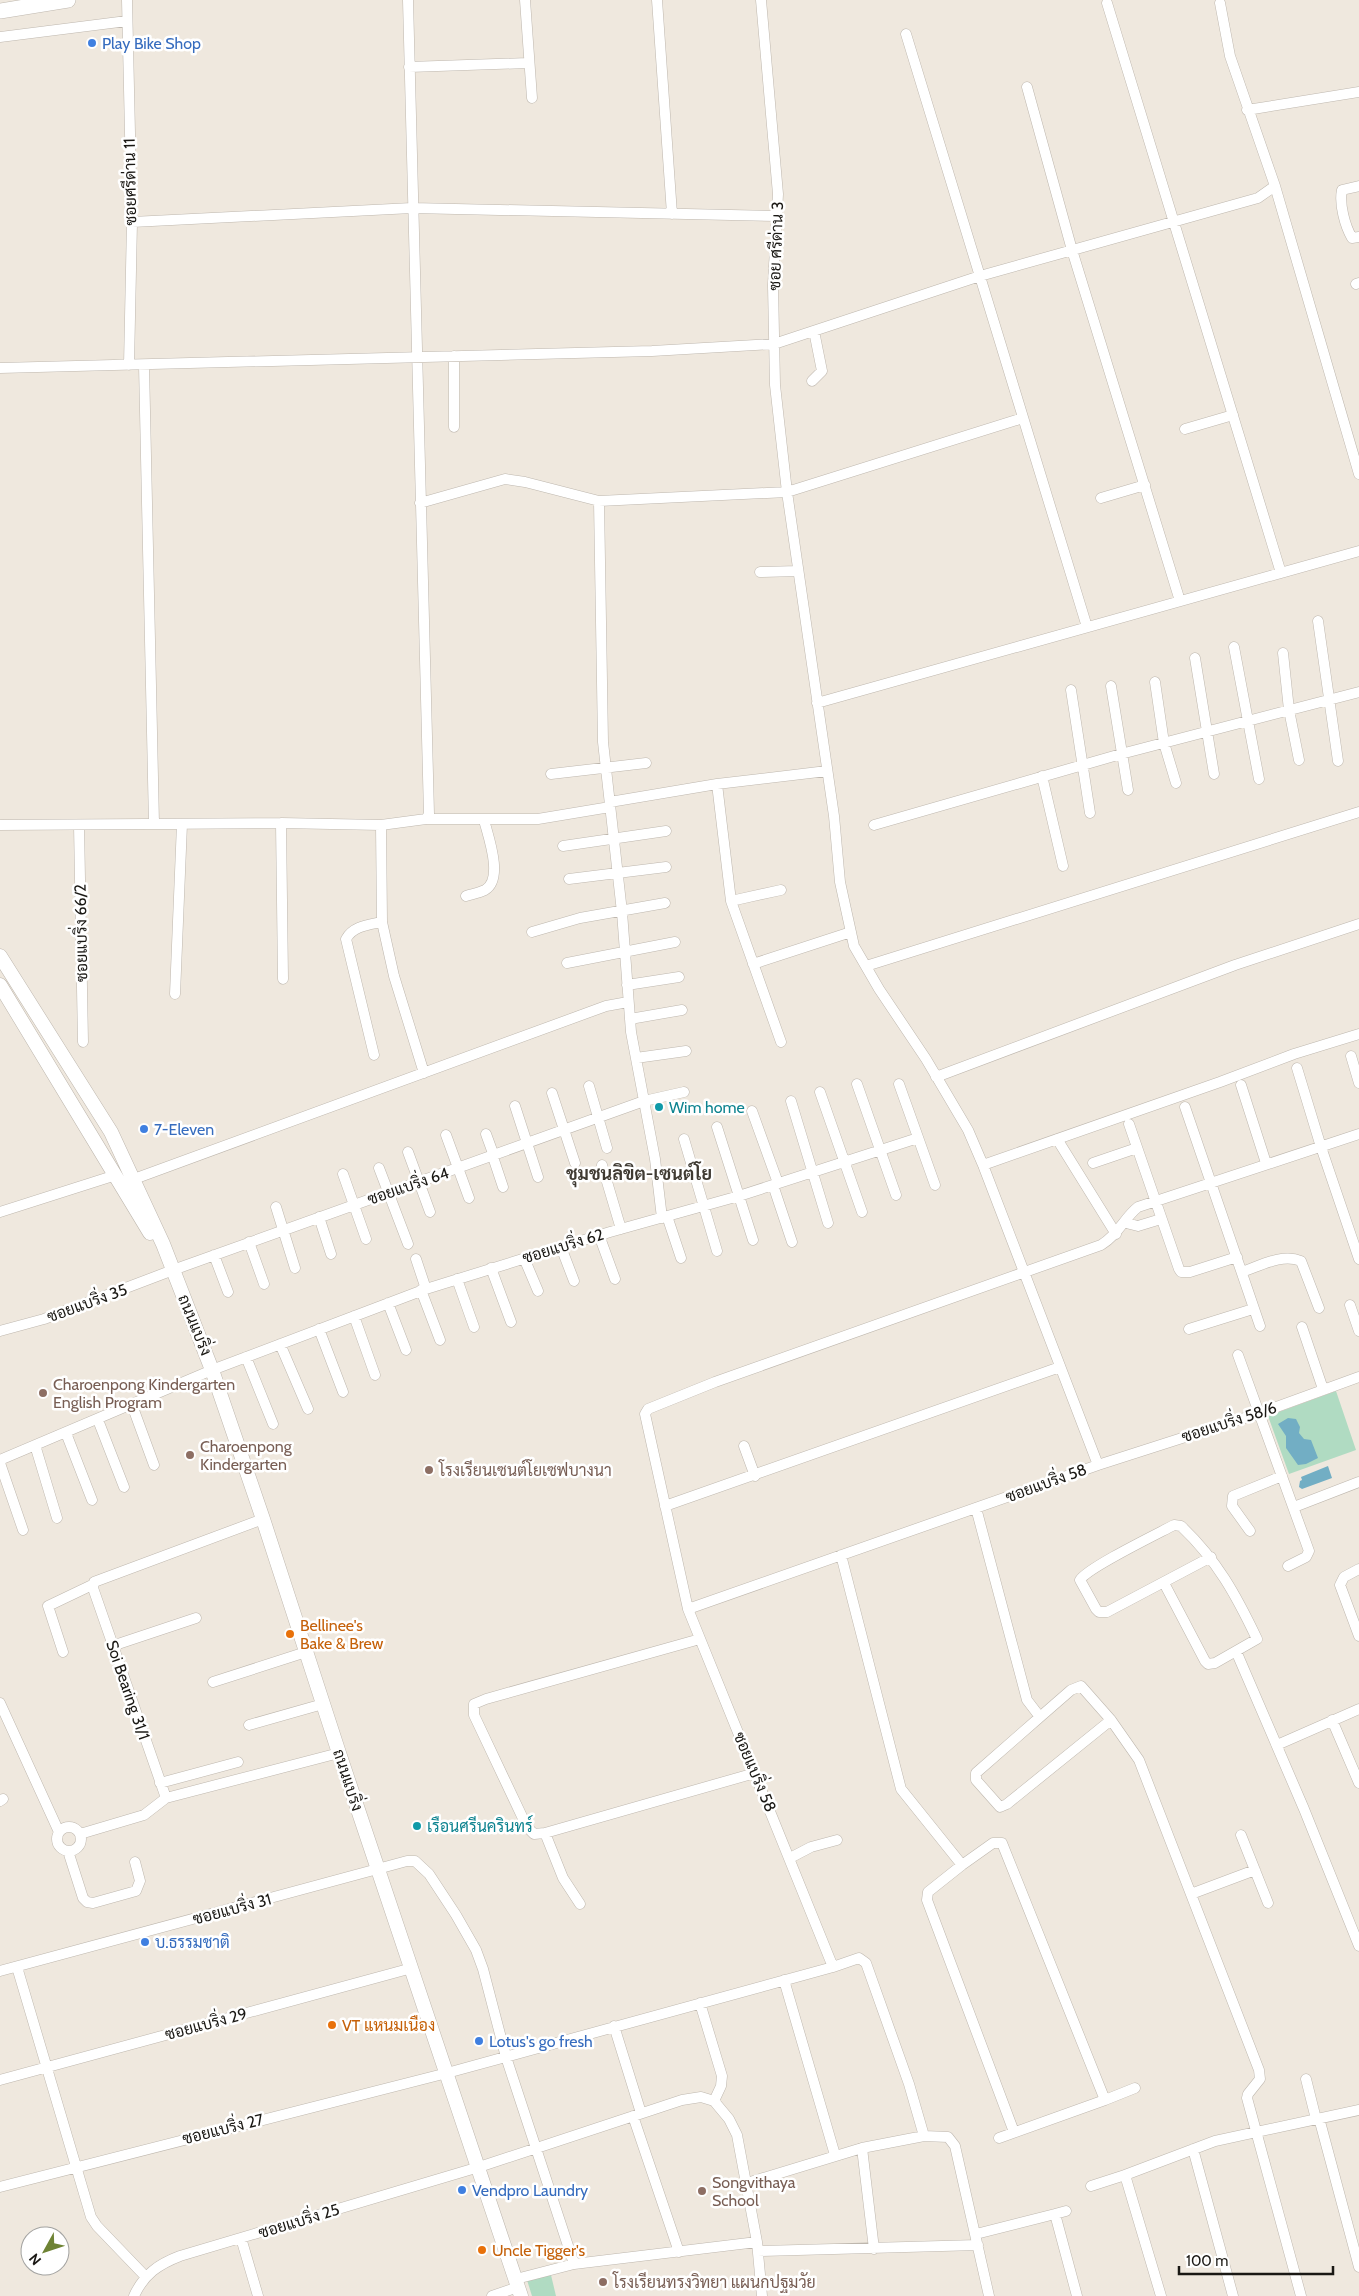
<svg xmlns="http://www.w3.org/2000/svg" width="1359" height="2296" viewBox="0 0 1359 2296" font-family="Cabin,Sarabun,sans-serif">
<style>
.green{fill:#b0dbc2}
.water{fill:#72aec4}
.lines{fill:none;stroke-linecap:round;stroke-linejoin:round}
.minor-casing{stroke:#beb7ae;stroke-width:11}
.secondary-casing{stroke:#beb7ae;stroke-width:15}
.primary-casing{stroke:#beb7ae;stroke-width:16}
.minor{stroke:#fff;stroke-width:10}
.secondary{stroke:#fff;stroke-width:14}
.primary{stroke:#fff;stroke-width:15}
.shop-dot{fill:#3f7fe0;stroke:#fff;stroke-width:2}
.culture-dot{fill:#0f9aa8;stroke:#fff;stroke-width:2}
.education-dot{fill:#8d6e63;stroke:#fff;stroke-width:2}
.food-dot{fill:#e8710a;stroke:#fff;stroke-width:2}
.labels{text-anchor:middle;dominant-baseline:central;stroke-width:5;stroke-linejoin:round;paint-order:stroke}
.shop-label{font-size:16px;fill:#366cbe;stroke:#fff;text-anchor:start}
.street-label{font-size:16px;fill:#1a1814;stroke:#fff}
.culture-label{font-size:16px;fill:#0d838f;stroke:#fff;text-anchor:start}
.education-label{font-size:16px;fill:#785e54;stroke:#fff;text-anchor:start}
.food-label{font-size:16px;fill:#c56008;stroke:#fff;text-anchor:start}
.neighbourhood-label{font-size:18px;font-weight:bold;fill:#3f3a32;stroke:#fff}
</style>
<rect width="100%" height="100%" fill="#efe8de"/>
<path class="green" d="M 1336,1391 L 1356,1450 L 1289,1474 L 1268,1416 Z
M 551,2275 L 556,2296 L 532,2296 L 527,2280 Z"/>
<path class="water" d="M 1288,1418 L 1296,1419 L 1300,1427 L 1299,1433 L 1304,1439 L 1311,1440 L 1318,1458 L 1306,1464 L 1298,1465 L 1286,1448 L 1286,1436 L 1278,1424 Z
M 1328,1466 L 1332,1478 L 1302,1489 L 1299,1487 L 1300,1481 L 1302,1480 L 1301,1477 Z"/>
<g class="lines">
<g class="minor-casing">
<path id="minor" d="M 127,0 L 132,222 L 129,365
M 408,0 L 429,814 L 426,819
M 525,0 L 532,98
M 657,0 L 672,214
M 761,0 L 778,194 L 773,285 L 775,385 L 787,492 L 834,816 L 840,882 L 854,946 L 879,989 L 926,1059 L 968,1130 L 983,1165 L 1098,1465
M 1107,3 L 1281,573
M 1220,3 L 1230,56 L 1275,186 L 1359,474
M 906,34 L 1087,627
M 0,37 L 127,21
M 409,67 L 528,63
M 1027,87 L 1072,250 L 1180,601
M 1247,110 L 1359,92
M 1359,186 L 1342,190 C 1339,204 1345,226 1352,238 L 1359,237
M 132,222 L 412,208 L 777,216
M 1356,284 L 1359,283
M 144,365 L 154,824
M 0,368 L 652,351 L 774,344 L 980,276 L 1258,198 L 1275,186
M 812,381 L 822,371 L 814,331
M 454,427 L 454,356
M 1185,429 L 1233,415
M 1101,498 L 1145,485
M 599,501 L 603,742 L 622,912 L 631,1032 L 655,1159 L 662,1218
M 420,503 L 505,479 L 525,482 L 599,501 L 787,492 L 1023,418
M 760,572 L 798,571
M 1318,621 L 1338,761
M 1234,647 L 1259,779
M 1283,653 L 1289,710 L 1299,760
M 1195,658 L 1214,774
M 1155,682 L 1164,743 L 1176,783
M 1111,686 L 1128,790
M 1071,690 L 1090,813
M 817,703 L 1359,551
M 551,774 L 646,763
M 1042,776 L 1063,866
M 717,784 L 731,901 L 781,1042
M 610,802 L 717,784 L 827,771
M 281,823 L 283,979
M 0,825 L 281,823 L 381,825 L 426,819 L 538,819 L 610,807
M 79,825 L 83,1042
M 381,825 L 382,922 L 394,976 L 424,1073
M 874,825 L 1121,754 L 1359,692
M 563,846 L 666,831
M 569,879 L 666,867
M 466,896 C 472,894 479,893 485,890 C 504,879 488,836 484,820
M 731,901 L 781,890
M 532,932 L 580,918 L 665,903
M 567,963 L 675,942
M 753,964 L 851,932
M 866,966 L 1359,812
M 627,985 L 679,977
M 175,994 L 182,824
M 630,1019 L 682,1010
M 374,1055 L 346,939 C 353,926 368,925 382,922
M 1351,1056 L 1359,1083
M 636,1058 L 686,1051
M 1297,1068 L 1321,1147 L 1359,1259
M 936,1077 L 1235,965 L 1359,924
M 857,1084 L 896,1195
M 899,1084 L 935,1185
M 1241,1085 L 1266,1163
M 589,1086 L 607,1148
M 820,1092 L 862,1212
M 552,1093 L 575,1163
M 791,1101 L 828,1223
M 515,1106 L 538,1177
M 1185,1107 L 1260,1326
M 752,1111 L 778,1183
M 1129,1124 L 1179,1269 L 1181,1272 L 1190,1272 L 1237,1257
M 717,1127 L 753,1240
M 486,1134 L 494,1156
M 446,1135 L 469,1198
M 684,1139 L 717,1251
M 1057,1139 L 1116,1234
M 408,1152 L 430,1212
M 493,1157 L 503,1187
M 1093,1163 L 1137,1148
M 602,1165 L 621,1229
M 983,1165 L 1220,1082 L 1294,1054 L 1359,1034
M 379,1168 L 408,1244
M 343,1174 L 366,1239
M 134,1179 L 606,1006 L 628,1002
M 773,1185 L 792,1242
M 276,1207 L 295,1268
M 0,1212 L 116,1175
M 667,1216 L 681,1258
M 319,1217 L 331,1254
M 1126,1223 L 1138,1226 L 1161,1219
M 599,1235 L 615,1279
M 249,1242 L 264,1284
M 561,1247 L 574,1281
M 214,1255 L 228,1292
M 524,1258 L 538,1291
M 416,1259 L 426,1289
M 491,1268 L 511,1322
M 1242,1272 C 1260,1266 1282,1253 1301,1261 L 1319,1308
M 457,1279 L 474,1327
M 421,1290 L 440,1340
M 388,1303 L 406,1350
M 1350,1305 L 1359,1331
M 354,1316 L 375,1375
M 1302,1327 L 1323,1389
M 319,1329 L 343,1392
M 1189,1329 L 1253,1309
M 0,1331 L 44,1319 L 173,1270 L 644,1101 L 684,1092
M 280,1344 L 308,1409
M 1238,1355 L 1309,1551 L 1306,1557 L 1288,1566
M 246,1357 L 273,1424
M 132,1405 L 154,1465
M 98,1420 L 124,1487
M 66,1433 L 92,1500
M 35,1445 L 57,1518
M 744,1446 L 755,1476
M 0,1460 L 212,1370 L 426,1289 L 610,1232 L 739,1196 L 918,1138
M 0,1463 L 23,1530
M 665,1506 L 1060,1367
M 1294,1507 L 1359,1482
M 976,1508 L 1027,1700 L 1040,1717 L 1071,1690 L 1081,1686 L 1111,1720 L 1139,1760 L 1259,2070 L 1260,2079 L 1248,2094 L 1247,2098 L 1301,2296
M 263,1519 L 94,1582 L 93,1588 L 166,1798 L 339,1753
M 1250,1531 L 1232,1506 L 1233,1496 L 1282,1476
M 841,1555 L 901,1789 L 962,1865 L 993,1843 L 1002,1843 L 1105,2100 L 1135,2088
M 1359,1569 L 1344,1577 L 1340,1585 L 1359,1636
M 1164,1583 L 1205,1661 L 1208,1664 L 1215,1663 L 1257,1639 C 1236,1595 1217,1560 1181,1526 L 1174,1525 C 1157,1534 1087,1568 1080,1580 L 1096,1609 L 1099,1612 L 1107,1612 L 1211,1557
M 688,1609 L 645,1414 L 648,1409 L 715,1382 L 1101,1245 C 1119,1234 1124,1218 1138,1207 L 1359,1134
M 700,1639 L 486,1699 L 474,1704 L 474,1715 L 527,1827 L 534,1834 L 545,1833 L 755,1773
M 112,1646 L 196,1618
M 1236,1651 L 1304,1809 L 1359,1946
M 63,1652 L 48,1606 L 92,1585
M 213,1682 L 306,1652
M 0,1703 L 59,1832
M 1040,1717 L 976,1773 L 976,1780 L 1000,1807 L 1007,1804 L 1111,1720
M 1332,1720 L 1359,1783
M 249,1725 L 323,1704
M 1277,1745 L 1359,1709
M 160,1783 L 238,1762
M 0,1801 L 3,1799
M57 1839a12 12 0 1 1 24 0a12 12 0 1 1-24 0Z
M 545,1833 L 563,1878 L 580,1904
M 80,1834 L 144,1815 L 166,1798
M 1241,1835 L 1268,1903
M 68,1851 L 83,1898 L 87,1902 L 93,1903 L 136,1891 L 140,1881 L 135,1862
M 790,1858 L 811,1847 L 837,1840
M 962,1865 L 928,1892 L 927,1900 L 1014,2132
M 1191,1894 L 1255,1870
M 17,1967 L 91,2217 L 97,2226 L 145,2276
M 833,1967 L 859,1958 L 866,1963 L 909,2084 L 924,2136
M 0,1971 L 407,1861 L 415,1861 L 429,1874 L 456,1915 L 476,1950 L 483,1969 L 506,2057 L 574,2264
M 784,1980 L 835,2155
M 700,2003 L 722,2076 L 721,2086 L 714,2101 L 729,2119 L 737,2135 L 757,2242 L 762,2296
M 614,2026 L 641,2113
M 1306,2079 L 1316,2119
M 0,2080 L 412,1968
M 633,2116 L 679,2252
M 1319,2118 L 1359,2267
M 999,2138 L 1105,2100
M 862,2148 L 874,2249
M 1193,2149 L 1233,2296
M 747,2183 L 862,2148 L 924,2136 L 948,2137 L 955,2146 L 989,2296
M 1091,2186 L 1125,2175
M 0,2187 L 447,2073 L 833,1967 L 688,1609 L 1098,1465 L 1260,1413 L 1359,1377
M 1055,2214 L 1066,2211
M 976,2234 L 1055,2214 L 1077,2296
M 241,2238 L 258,2296
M 758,2251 L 978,2245
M 516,2279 L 574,2264 L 757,2242
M 134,2296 C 144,2274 159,2264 180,2256 L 479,2167 L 682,2100 L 701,2097 L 714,2101
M 492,2296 L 518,2287
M 1161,2296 L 1125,2175 L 1215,2141 L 1359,2110"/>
</g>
<g class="secondary-casing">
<path id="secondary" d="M 0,956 L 111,1132 L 163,1244 L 212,1370 L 263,1519 L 339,1753 L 521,2296
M 0,985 L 150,1233"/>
</g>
<g class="primary-casing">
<path id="primary" d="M 0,11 L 68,0"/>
</g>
<use href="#minor" class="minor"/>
<use href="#secondary" class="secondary"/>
<use href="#primary" class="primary"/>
</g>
<g class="shop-dot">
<circle cx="92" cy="43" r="5"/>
<circle cx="144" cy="1129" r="5"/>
<circle cx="145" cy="1942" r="5"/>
<circle cx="479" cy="2041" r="5"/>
<circle cx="462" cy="2190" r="5"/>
</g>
<g class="culture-dot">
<circle cx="659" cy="1107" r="5"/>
<circle cx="417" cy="1826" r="5"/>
</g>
<g class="education-dot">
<circle cx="43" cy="1393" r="5"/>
<circle cx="190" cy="1455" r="5"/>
<circle cx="429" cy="1470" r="5"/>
<circle cx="702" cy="2191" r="5"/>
<circle cx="603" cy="2282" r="5"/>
</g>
<g class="food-dot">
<circle cx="290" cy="1634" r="5"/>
<circle cx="332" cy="2025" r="5"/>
<circle cx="482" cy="2250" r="5"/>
</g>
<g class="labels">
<g class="shop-label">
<text x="102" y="43">Play Bike Shop</text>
<text x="154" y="1129">7-Eleven</text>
<text x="155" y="1942">บ.ธรรมชาติ</text>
<text x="489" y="2041">Lotus's go fresh</text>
<text x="472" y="2190">Vendpro Laundry</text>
</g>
<g class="street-label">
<text transform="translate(130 182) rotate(-91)">ซอยศรีด่าน 11</text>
<text transform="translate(776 246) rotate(-88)">ซอย ศรีด่าน 3</text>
<text transform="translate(81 933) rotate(-91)">ซอยแบริ่ง 66/2</text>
<text transform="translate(408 1186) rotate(-19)">ซอยแบริ่ง 64</text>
<text transform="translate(563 1246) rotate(-17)">ซอยแบริ่ง 62</text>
<text transform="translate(87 1303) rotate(-20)">ซอยแบริ่ง 35</text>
<text transform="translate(195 1325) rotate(68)">ถนนแบริ่ง</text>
<text transform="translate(1229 1422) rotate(-18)">ซอยแบริ่ง 58/6</text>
<text transform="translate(1046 1483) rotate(-20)">ซอยแบริ่ง 58</text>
<text transform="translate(128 1690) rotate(71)">Soi Bearing 31/1</text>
<text transform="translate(755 1772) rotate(67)">ซอยแบริ่ง 58</text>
<text transform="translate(348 1780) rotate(72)">ถนนแบริ่ง</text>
<text transform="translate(232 1909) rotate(-15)">ซอยแบริ่ง 31</text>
<text transform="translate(206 2024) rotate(-15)">ซอยแบริ่ง 29</text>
<text transform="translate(223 2129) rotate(-14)">ซอยแบริ่ง 27</text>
<text transform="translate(299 2221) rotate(-17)">ซอยแบริ่ง 25</text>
</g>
<g class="culture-label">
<text x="669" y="1107">Wim home</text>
<text x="427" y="1826">เรือนศรีนครินทร์</text>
</g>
<g class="education-label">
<text x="53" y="1384">Charoenpong Kindergarten<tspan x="53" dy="18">English Program</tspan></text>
<text x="200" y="1446">Charoenpong<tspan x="200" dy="18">Kindergarten</tspan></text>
<text x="439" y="1470">โรงเรียนเซนต์โยเซฟบางนา</text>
<text x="712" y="2182">Songvithaya<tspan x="712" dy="18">School</tspan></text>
<text x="613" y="2282">โรงเรียนทรงวิทยา แผนกปฐมวัย</text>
</g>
<g class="food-label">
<text x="300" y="1625">Bellinee's<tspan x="300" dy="18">Bake &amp; Brew</tspan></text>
<text x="342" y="2025">VT แหนมเนือง</text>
<text x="492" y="2250">Uncle Tigger's</text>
</g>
<g class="neighbourhood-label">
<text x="639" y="1174">ชุมชนลิขิต-เซนต์โย</text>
</g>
</g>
<g transform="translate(45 2251) rotate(230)"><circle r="24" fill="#ffffff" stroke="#a3a3a1"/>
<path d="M0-4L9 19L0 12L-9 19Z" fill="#6e8334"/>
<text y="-8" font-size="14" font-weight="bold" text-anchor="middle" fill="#1a1814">N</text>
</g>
<path d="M1179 2266v8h154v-8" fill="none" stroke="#1a1814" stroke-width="2.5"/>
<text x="1186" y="2266" font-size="15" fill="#1a1814" stroke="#ffffff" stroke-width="4" paint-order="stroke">100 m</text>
</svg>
